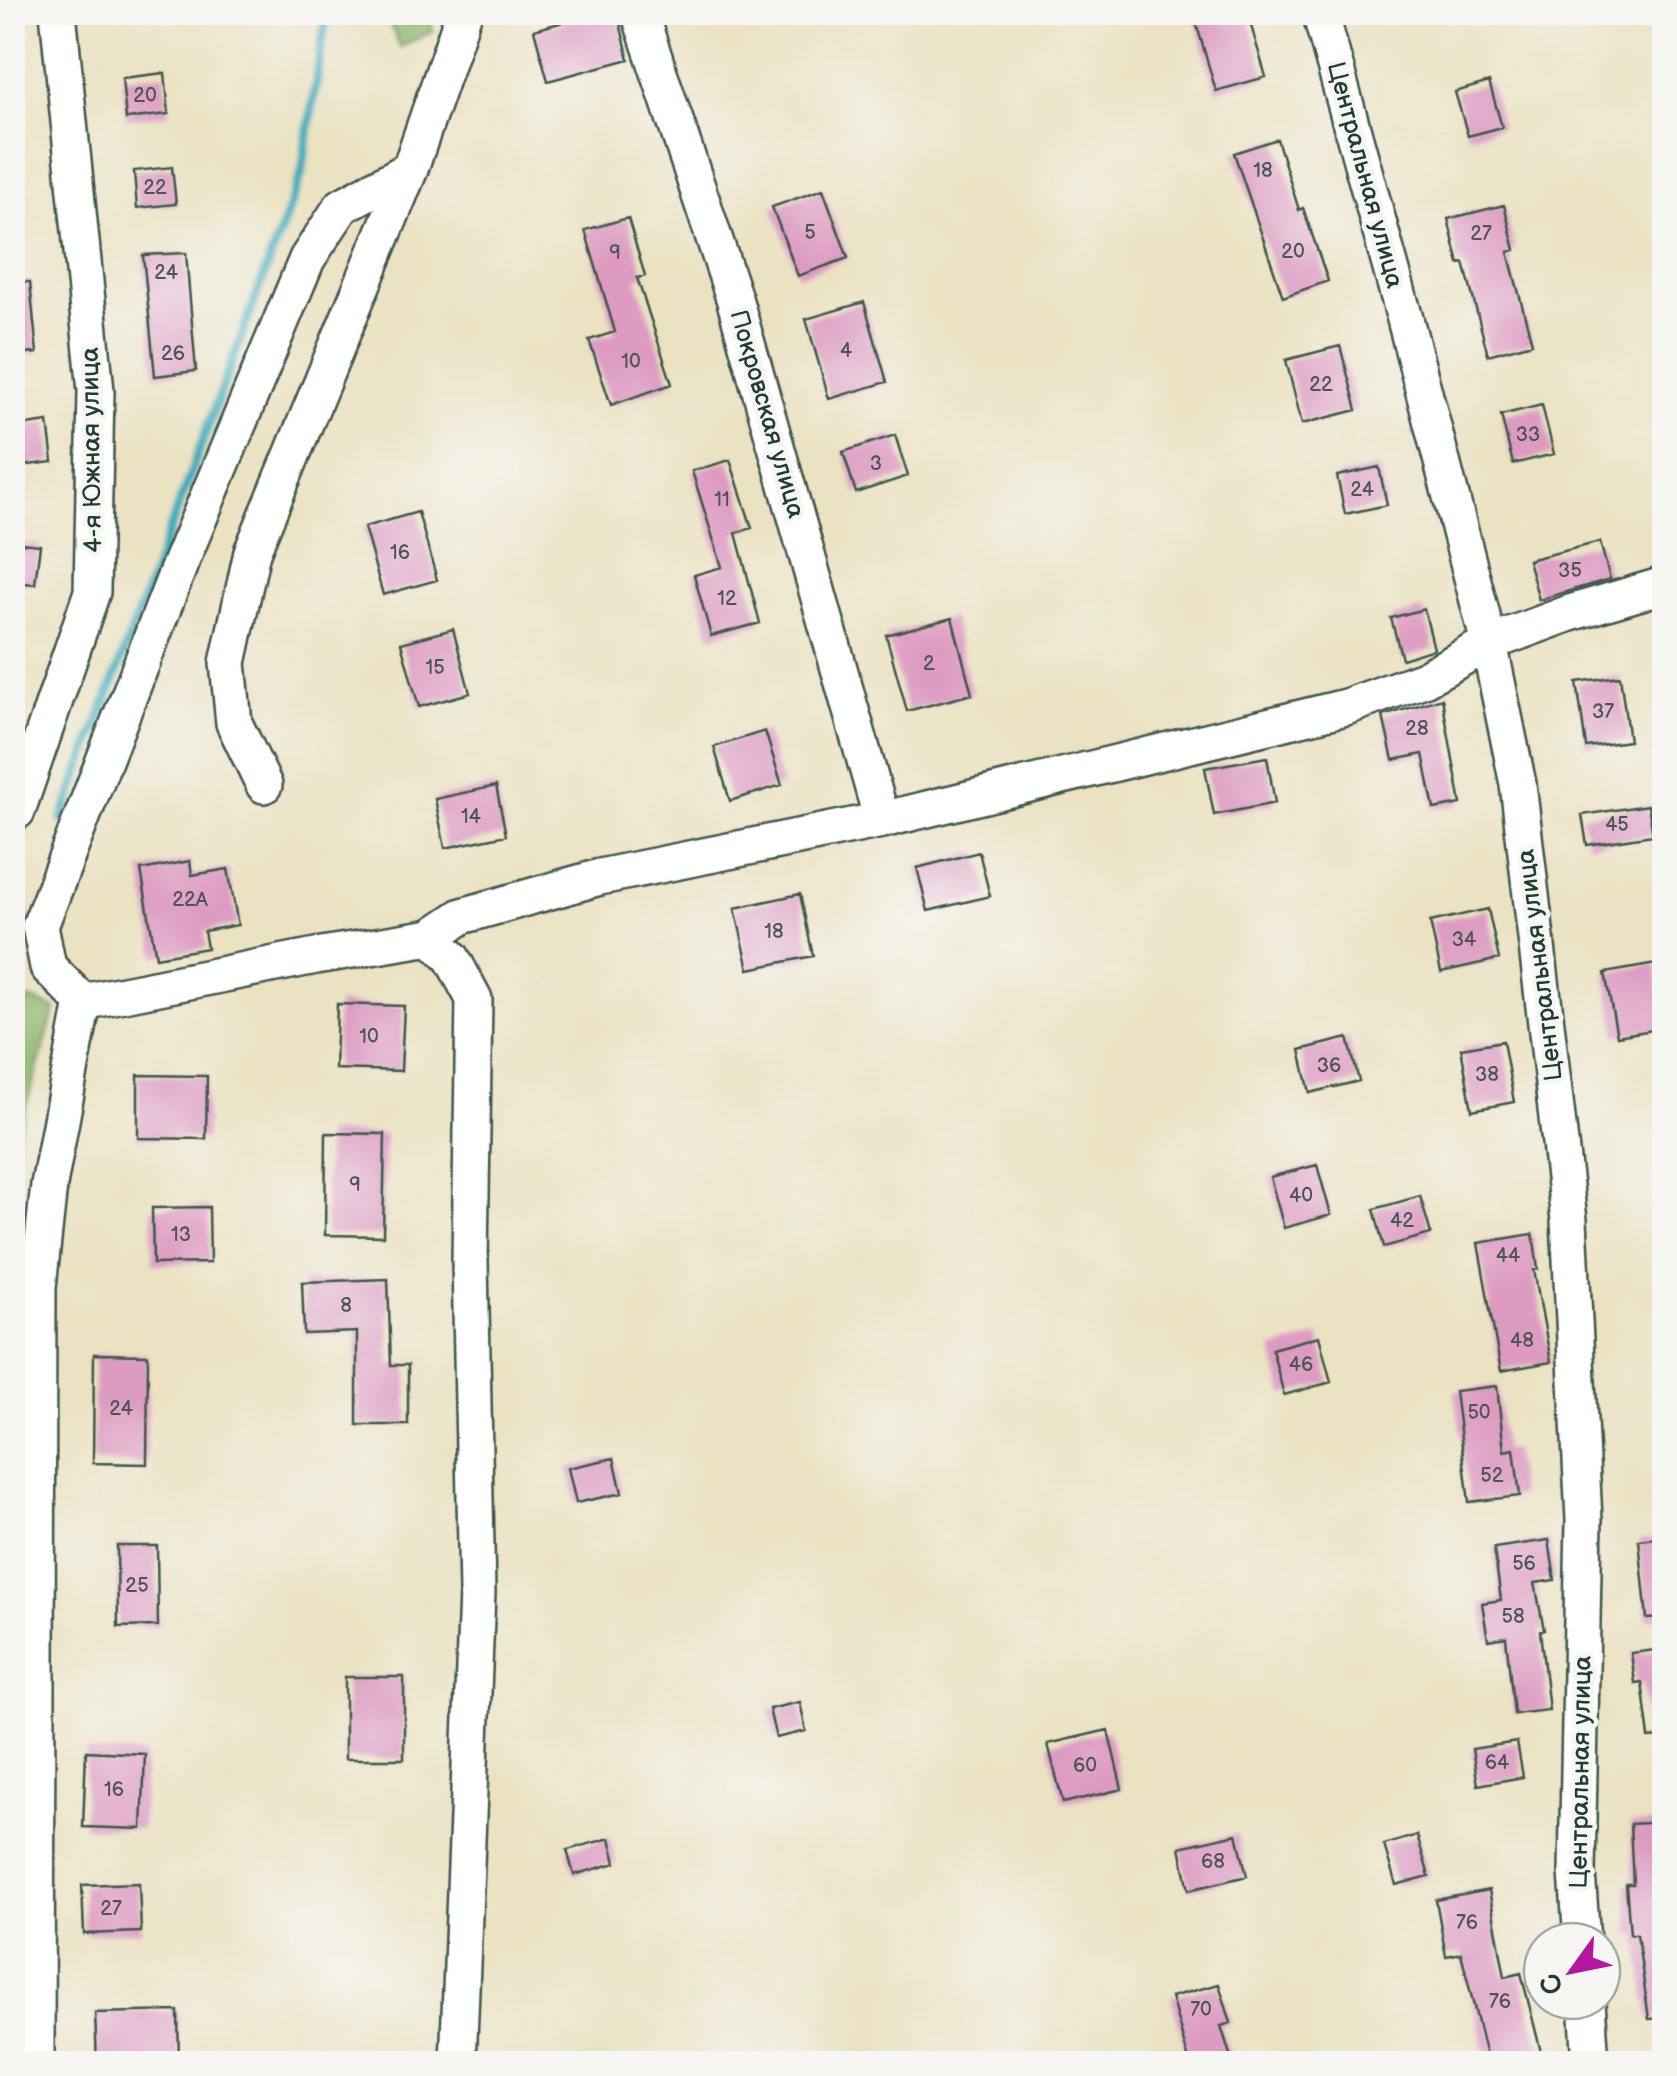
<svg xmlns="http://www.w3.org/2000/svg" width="1677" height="2076" viewBox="0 0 1677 2076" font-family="'Balsamiq Sans',sans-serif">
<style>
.forest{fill:#91b86e;stroke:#587a51;stroke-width:2.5}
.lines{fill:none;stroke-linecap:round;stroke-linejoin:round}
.stream{stroke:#3eacbc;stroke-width:9}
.building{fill:#dd9bc2}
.minor-casing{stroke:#3e5649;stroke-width:40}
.minor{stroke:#fff;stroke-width:35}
.labels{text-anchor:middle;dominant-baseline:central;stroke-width:9;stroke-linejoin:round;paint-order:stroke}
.number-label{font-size:20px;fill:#4e5458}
.street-label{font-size:25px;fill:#1f3d34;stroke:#f6f6f2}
</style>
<rect width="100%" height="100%" fill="#f6f6f2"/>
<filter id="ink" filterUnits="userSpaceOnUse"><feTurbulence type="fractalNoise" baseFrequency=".01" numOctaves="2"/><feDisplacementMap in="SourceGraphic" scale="20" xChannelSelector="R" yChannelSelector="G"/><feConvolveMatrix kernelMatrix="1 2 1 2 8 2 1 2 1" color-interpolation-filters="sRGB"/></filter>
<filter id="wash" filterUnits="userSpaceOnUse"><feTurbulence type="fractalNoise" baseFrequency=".0048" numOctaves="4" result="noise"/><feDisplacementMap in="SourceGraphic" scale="40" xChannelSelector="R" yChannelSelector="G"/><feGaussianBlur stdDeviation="2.25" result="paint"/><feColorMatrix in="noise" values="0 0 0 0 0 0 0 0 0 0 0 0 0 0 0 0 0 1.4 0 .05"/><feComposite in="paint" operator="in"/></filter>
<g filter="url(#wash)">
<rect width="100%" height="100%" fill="#ebe2c2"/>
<path class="forest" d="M 385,13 L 429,13 L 433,31 L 400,47 Z
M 29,999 L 55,1009 L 13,1150 L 13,1047 Z"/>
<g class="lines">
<path class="stream" d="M 62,820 L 302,173 L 327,12
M 12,954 L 26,919"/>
</g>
<g id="blocks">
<path class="building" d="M 600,12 L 617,12 L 629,59 L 548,81 L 534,30 Z
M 1193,12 L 1247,12 L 1266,77 L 1216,91 Z
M 165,73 L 169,114 L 126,119 L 122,78 Z
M 1489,82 L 1502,127 L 1468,136 L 1455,92 Z
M 1277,139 L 1299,210 L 1303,208 L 1328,281 L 1283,297 L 1234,153 Z
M 172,167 L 176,204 L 137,208 L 134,171 Z
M 823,189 L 848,258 L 798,276 L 772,207 Z
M 1504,205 L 1515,250 L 1508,252 L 1532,343 L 1488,355 L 1464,263 L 1459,264 L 1448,219 Z
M 628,218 L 645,276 L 637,278 L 672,384 L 611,405 L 589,340 L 615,332 L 585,230 Z
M 186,253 L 196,371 L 155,376 L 143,255 Z
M 12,282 L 30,282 L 37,353 L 12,355 Z
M 864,302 L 887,382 L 829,399 L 806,319 Z
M 1340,346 L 1357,410 L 1302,424 L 1286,360 Z
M 1542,405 L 1554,454 L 1513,464 L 1501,415 Z
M 48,422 L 53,462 L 12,467 L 12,427 Z
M 895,435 L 908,476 L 856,493 L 843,452 Z
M 730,460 L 752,528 L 736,533 L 760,623 L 711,636 L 694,575 L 722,567 L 692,471 Z
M 1379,467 L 1387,505 L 1345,514 L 1337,476 Z
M 418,512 L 437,580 L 383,595 L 364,527 Z
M 12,542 L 40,545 L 35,584 L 12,582 Z
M 1600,542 L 1610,579 L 1539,600 L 1528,560 Z
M 1424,609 L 1434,649 L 1402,659 L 1391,618 Z
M 952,618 L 972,694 L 907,711 L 886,635 Z
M 453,629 L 470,693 L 419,707 L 401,643 Z
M 1620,676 L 1629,741 L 1586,747 L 1577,682 Z
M 1442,698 L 1461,804 L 1434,809 L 1423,754 L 1393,760 L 1383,716 Z
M 765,731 L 782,785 L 730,801 L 714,747 Z
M 1267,757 L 1275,803 L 1214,815 L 1205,768 Z
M 496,786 L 506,835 L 445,848 L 435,799 Z
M 1648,805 L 1653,835 L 1587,845 L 1582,815 Z
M 979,852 L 990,896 L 928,911 L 917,868 Z
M 190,861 L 192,875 L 228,869 L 238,925 L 204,931 L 207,948 L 156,957 L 141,870 Z
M 800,894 L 813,956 L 749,969 L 735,908 Z
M 1488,909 L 1499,959 L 1441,972 L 1430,922 Z
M 1656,964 L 1664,1028 L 1617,1036 L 1605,973 Z
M 337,1004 L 404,1006 L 401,1071 L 335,1069 Z
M 1348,1038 L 1359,1081 L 1310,1093 L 1300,1050 Z
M 1503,1041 L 1514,1102 L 1472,1110 L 1461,1048 Z
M 138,1075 L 207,1076 L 206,1139 L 138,1138 Z
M 326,1133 L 385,1134 L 383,1236 L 325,1235 Z
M 1317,1165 L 1331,1215 L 1284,1228 L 1270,1177 Z
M 1420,1196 L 1431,1234 L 1384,1247 L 1374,1209 Z
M 209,1207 L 210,1263 L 153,1264 L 152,1208 Z
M 1533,1234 L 1538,1269 L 1534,1270 L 1551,1362 L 1501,1371 L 1478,1243 Z
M 388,1279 L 391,1365 L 408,1365 L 408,1425 L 357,1425 L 357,1332 L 304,1334 L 302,1282 Z
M 1319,1336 L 1331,1382 L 1284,1395 L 1272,1349 Z
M 94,1354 L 148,1355 L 147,1464 L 93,1463 Z
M 1497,1386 L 1504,1451 L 1514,1449 L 1520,1496 L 1469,1502 L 1455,1391 Z
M 614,1458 L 622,1493 L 576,1503 L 568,1468 Z
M 1664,1537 L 1664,1618 L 1647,1619 L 1639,1540 Z
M 1549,1540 L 1555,1580 L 1535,1583 L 1544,1630 L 1540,1631 L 1549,1710 L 1514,1714 L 1506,1637 L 1488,1640 L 1482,1603 L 1501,1600 L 1494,1548 Z
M 117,1546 L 157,1546 L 158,1626 L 118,1627 Z
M 1664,1649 L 1664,1737 L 1649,1738 L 1642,1682 L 1635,1683 L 1631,1653 Z
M 345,1677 L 404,1677 L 404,1759 L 345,1759 Z
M 800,1702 L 806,1731 L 776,1738 L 769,1709 Z
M 1108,1730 L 1122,1789 L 1063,1803 L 1048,1744 Z
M 1517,1742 L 1523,1777 L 1478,1785 L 1472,1749 Z
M 86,1751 L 145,1754 L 142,1829 L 83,1827 Z
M 1664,1822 L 1664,2018 L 1649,2019 L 1637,1934 L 1630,1934 L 1626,1884 L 1633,1884 L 1630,1824 Z
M 1237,1834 L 1247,1876 L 1189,1890 L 1180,1847 Z
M 1417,1835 L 1429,1876 L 1396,1885 L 1384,1845 Z
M 610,1838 L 616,1863 L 574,1875 L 567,1850 Z
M 139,1883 L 141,1932 L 84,1934 L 82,1885 Z
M 1489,1890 L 1505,1977 L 1521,1973 L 1544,2064 L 1488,2064 L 1461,1953 L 1446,1956 L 1436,1900 Z
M 1219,1984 L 1231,2023 L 1221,2026 L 1233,2064 L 1190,2064 L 1171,1997 Z
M 178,2011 L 179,2062 L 97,2064 L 95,2013 Z"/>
</g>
</g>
<g filter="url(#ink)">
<use href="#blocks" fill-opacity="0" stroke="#3e5649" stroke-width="2.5"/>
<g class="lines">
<g class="minor-casing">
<path id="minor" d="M 639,12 L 734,298 L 882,820
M 1320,12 L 1405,319 L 1489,643 L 1518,784 L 1569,1220 L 1584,1520 L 1577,1872 L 1582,1941
M 264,785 L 234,723 L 228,663 L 252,552 L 410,169 L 464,12
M 12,811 L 17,811 L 92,592 L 96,391 L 58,12
M 431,937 L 462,916 L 600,877 L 882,820 L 1346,707 L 1424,679 L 1489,643 L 1570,613 L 1664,585
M 83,1002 L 48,967 L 40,926 L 180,564 L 307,259 L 342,206 L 410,169
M 1587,2001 L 1591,2064
M 36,2064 L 38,1287 L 49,1185 L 83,1002 L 316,956 L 431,937 L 452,958 L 474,999 L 470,1261 L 477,1593 L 458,2064"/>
</g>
<use href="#minor" class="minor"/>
</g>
</g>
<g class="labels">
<g class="number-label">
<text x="145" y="96">20</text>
<text x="1263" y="171">18</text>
<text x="155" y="188">22</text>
<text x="810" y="233">5</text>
<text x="1481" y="234">27</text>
<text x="1293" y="252">20</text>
<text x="615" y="253">9</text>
<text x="166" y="273">24</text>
<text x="846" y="351">4</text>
<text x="173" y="354">26</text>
<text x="631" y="362">10</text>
<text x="1321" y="385">22</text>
<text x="1528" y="435">33</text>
<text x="876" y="464">3</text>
<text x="1362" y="490">24</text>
<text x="722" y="500">11</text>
<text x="400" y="553">16</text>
<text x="1570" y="571">35</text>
<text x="727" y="599">12</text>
<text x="929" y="664">2</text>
<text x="435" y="668">15</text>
<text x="1603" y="712">37</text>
<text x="1417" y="729">28</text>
<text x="471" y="817">14</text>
<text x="1617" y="825">45</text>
<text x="190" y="900">22А</text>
<text x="774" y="932">18</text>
<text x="1464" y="940">34</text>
<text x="369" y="1037">10</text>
<text x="1329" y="1066">36</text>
<text x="1487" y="1075">38</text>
<text x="355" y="1185">9</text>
<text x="1301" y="1196">40</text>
<text x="1402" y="1221">42</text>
<text x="181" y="1235">13</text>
<text x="1508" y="1256">44</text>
<text x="346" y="1306">8</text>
<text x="1522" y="1341">48</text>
<text x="1301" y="1365">46</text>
<text x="121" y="1409">24</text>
<text x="1479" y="1413">50</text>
<text x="1492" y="1476">52</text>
<text x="1524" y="1564">56</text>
<text x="137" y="1586">25</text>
<text x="1513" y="1617">58</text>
<text x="1497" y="1763">64</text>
<text x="1085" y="1766">60</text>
<text x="114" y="1790">16</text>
<text x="1213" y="1862">68</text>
<text x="111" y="1909">27</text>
<text x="1467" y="1923">76</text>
<text x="1500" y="2002">76</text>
<text x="1201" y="2010">70</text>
</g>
<g class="street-label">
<text transform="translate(1365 175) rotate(75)">Центральная улица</text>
<text transform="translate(767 414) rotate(74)">Покровская улица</text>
<text transform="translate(92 450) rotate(-91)">4-я Южная улица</text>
<text transform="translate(1540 965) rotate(-97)">Центральная улица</text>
<text transform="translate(1581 1772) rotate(-89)">Центральная улица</text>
</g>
</g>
<rect width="1677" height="2076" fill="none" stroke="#f6f6f2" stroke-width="50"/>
<g transform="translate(1572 1971) rotate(237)"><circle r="48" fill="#f6f6f2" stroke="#a0aca6" stroke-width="2.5"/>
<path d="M0-8L18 38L0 25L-18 38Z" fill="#b5179e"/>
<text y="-15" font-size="28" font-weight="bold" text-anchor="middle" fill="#1f3d34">С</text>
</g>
</svg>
